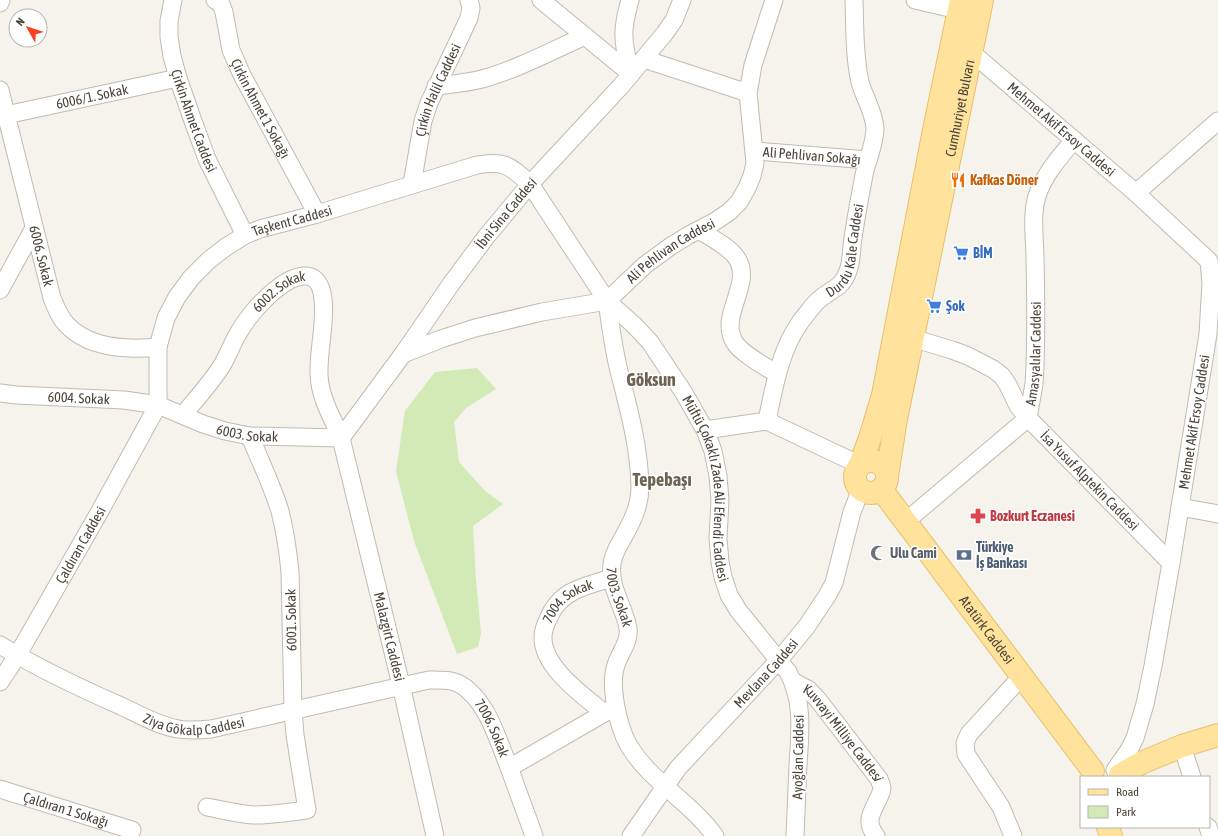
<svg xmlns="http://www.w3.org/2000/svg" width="1218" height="836" viewBox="0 0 1218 836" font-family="'Asap Condensed',sans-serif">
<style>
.green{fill:#d2eab5}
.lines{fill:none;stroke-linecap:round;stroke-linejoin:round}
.minor-casing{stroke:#c2bbae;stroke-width:19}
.major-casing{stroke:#e6c16a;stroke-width:24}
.minor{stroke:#fff;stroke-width:17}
.major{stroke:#ffe39c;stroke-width:22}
.labels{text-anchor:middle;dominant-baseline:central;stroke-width:3;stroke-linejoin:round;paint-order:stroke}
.street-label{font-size:14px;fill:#4b4439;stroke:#fff}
.food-label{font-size:14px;font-weight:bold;fill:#c56008;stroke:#fff;text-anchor:start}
.shop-label{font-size:14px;font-weight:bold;fill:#366cbe;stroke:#fff;text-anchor:start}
.health-label{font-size:14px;font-weight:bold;fill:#be3a42;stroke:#fff;text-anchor:start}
.service-label{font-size:14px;font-weight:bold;fill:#4e5e75;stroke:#fff;text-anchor:start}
.worship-label{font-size:14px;font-weight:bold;fill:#5b616d;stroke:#fff;text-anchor:start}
.district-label{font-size:18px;font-weight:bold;fill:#6e6250;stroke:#fff}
</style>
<rect width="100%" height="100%" fill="#f6f3ec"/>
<path class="green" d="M 477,368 L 496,389 L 466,408 L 454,422 L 459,462 L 485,491 L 503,504 L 473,526 L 476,580 L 481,633 L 478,647 L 457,654 L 414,541 L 396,471 L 405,411 L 435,372 Z"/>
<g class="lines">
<g class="minor-casing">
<g id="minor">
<path id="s1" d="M 173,0 L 169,21 L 169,37 L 172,56 L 178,78 L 193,121 L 207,159 L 245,235"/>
<path id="s2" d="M 215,0 L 221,4 L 224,12 L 231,50 L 242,75 L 317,214"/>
<path d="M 541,0 L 631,74 C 628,62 624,49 624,37 C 623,24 627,12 630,0"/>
<path d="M 915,0 L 958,10"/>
<path d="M 0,3 L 1,0"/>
<path id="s3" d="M 971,52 L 1136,193 L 1209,261 L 1211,283 L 1208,334 L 1171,563 L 1153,666 L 1145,704 L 1135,738 L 1129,750 L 1115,770"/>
<path d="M 644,59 L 748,93"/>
<path d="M 436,86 C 452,84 467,83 482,79 C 518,69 551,51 585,36"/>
<path id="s4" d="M 0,90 L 52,298 C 56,308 60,318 67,325 C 90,349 128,350 158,347"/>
<path id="s5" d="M 6,115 L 178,78"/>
<path id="s6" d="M 755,151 L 868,160"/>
<path id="s7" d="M 412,184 L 423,121 L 429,103 L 469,18 L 471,8 L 469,0"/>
<path d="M 1136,193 L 1218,121"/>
<path d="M 699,230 C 710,237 729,247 736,257 C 755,284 717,315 735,343 C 741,353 766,367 777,374"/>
<path d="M 0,290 L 34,228"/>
<path id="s8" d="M 607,301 C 610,323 613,345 618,367 C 628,407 639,444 640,486 C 640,504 634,518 625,534 C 620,544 613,553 612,564 C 609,588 624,606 628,628 C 630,642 620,652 616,665 C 609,685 618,726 628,744 C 649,781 691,802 715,836"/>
<path id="s9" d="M 912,338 L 952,350 L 968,356 L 993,369 L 1002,376 L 1008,385 L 1018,406 L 1028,418 L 1171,563"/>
<path id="s10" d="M 403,354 L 441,339 L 475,328 L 542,312 L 607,301 L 645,265 L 671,246 L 689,235 L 714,222 L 729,212 L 739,202 L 747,188 L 752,176 L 755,163 L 748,93 L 753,65 L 774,0"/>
<path id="s11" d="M 0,393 L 16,395 L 124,400 L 158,405 L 203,424 L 225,431 L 250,436 L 341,438"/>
<path id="s12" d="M 183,415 C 196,399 210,384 221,367 C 228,356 232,343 239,332 C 250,313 283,274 307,276 C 318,277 322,289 323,299 C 326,324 318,350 319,375 C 320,398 332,417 341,438 L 401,685 L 435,836"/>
<path d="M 767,421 L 860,465"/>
<path id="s13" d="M 705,430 L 767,421 C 774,387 780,350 801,321 C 807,314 813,304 821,298 C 833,288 842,288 848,271 C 852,261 851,249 853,238 C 856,217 860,196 864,175 C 867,160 875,144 875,128 C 874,112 864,97 860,82 C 854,56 855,26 854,0"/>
<path id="s14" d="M 341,438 L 403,354 L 451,284 L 486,237 L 530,184 L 621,86 L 665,33 L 674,20 L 682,0"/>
<path d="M 1180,507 L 1218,514"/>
<path id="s15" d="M 905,522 L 1028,418 L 1034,384 L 1035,367 C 1036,332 1036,296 1035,260 C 1035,239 1031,217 1037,196 C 1044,174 1060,157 1074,140"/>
<path id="s16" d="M 0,645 C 39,669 80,688 121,706 C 138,714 159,726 178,729 C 189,731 200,730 211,729 L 429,680 C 445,680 457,679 469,691 C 489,708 499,743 509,767 C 517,790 526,813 534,836"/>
<path id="s17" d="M 0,682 L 17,656 L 100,511 L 158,405 L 158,347 L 166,318 L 177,297 L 191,278 L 209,260 L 226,247 L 245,235 L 260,229 L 317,214 L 477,165 C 505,160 510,166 530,184 L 607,301 L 634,325 L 650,342 L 684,393 L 705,430 L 713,451 L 718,476 L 720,500 L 718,538 L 720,562 L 723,577 L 729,595 L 738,610 L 788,672 C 804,701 800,734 798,765 C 797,789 796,812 795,836"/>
<path id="s18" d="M 794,682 L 809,690 L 819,701 L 879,779 C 880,782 882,786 882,788 C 882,791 881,793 880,795 C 874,810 863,820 876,836"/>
<path id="s19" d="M 604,713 C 584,696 542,667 543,637 C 543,630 546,623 549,617 C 554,606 563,596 574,591 C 586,585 599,582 612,578"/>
<path d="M 1182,746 L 1192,777"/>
<path d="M 509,768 L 613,708"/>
<path id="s20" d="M 0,789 L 132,830"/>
<path d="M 207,807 C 223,810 238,814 254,815 C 272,815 289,812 307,810 L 295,735 L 293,710 L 290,572 C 288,551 285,531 280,511 C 272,485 260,461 250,436"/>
<path d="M 1208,827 L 1211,836"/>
<path id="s21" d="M 631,836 L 678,768 L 779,660 L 807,626 L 827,596 L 834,583 L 852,512 L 861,489"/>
<path d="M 1013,836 L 1001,807 L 966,754 L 965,743 L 969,734 L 1021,677"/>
</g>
</g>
<g class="major-casing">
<g id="major">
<circle cx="871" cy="477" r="16"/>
<path d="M 860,465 L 870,438 L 883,395 L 934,130 L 961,0"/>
<path id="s22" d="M 887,476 L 896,419 L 982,0"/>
<path id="s23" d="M 881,489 L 1093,771"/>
<path d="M 1120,775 L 1141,763 L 1182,746 L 1218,735"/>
<path d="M 1108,827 L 1111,836"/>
</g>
</g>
<use href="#minor" class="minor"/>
<use href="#major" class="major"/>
</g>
<defs>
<g id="restaurant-bare" transform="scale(1.2)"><path d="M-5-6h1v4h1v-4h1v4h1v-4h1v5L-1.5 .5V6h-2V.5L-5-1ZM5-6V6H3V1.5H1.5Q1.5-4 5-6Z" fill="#e8710a" stroke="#fff" stroke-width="2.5" paint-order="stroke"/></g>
<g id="supermarket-bare" transform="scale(1.2)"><path d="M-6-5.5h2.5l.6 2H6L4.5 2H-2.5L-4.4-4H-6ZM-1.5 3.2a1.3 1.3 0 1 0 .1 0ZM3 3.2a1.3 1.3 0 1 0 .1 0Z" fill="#3f7fe0" stroke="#fff" stroke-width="2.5" paint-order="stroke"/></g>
<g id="pharmacy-bare" transform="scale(1.2)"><path d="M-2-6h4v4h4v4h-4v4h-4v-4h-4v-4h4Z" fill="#e0444e" stroke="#fff" stroke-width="2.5" paint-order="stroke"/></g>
<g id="mosque-bare" transform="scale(1.2)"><path d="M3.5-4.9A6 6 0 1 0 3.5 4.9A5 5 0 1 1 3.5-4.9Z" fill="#6b7280" stroke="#fff" stroke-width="2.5" paint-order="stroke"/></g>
<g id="bank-bare" transform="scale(1.2)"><path d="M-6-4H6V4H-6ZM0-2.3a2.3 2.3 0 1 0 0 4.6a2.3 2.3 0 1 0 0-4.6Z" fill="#5c6f8a" stroke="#fff" stroke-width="2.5" paint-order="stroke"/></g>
</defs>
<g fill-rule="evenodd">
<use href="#restaurant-bare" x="958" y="180"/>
<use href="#supermarket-bare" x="961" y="253"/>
<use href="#supermarket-bare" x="934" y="306"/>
<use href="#pharmacy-bare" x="978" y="516"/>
<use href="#mosque-bare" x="878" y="553"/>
<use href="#bank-bare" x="964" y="555"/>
</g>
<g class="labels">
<g class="street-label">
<text stroke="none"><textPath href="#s7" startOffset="98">Çirkin Halil Caddesi</textPath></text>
<text stroke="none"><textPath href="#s5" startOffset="88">6006/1. Sokak</textPath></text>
<text stroke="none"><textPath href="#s2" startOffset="120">Çirkin Ahmet 1 Sokağı</textPath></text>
<text stroke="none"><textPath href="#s22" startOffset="375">Cumhuriyet Bulvarı</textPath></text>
<text stroke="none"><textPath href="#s1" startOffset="125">Çirkin Ahmet Caddesi</textPath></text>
<text stroke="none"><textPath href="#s3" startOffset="119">Mehmet Akif Ersoy Caddesi</textPath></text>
<text stroke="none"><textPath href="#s6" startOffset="57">Ali Pehlivan Sokağı</textPath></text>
<text stroke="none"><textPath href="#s14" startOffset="279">İbni Sina Caddesi</textPath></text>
<text stroke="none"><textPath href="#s17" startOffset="573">Taşkent Caddesi</textPath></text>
<text stroke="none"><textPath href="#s13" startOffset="257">Durdu Kale Caddesi</textPath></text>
<text stroke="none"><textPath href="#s10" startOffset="293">Ali Pehlivan Caddesi</textPath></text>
<text stroke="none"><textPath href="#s4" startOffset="171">6006. Sokak</textPath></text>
<text stroke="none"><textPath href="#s12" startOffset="159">6002. Sokak</textPath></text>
<text stroke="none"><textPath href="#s15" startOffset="226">Amasyalılar Caddesi</textPath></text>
<text stroke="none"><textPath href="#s11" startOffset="79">6004. Sokak</textPath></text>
<text transform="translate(1194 422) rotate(-81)">Mehmet Akif Ersoy Caddesi</text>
<text stroke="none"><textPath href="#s11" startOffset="253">6003. Sokak</textPath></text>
<text stroke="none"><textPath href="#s9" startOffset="236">İsa Yusuf Alptekin Caddesi</textPath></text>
<text stroke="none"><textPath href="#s17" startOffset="1187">Müftü Çokaklı Zade Ali Efendi Caddesi</textPath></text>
<text stroke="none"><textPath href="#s17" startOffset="159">Çaldıran Caddesi</textPath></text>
<text stroke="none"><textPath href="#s8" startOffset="306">7003. Sokak</textPath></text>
<text stroke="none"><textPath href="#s19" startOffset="147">7004. Sokak</textPath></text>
<text transform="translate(291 620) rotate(-91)">6001. Sokak</text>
<text stroke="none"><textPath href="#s23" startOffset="176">Atatürk Caddesi</textPath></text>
<text stroke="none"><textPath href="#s12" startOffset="570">Malazgirt Caddesi</textPath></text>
<text stroke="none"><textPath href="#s21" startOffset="212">Mevlana Caddesi</textPath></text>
<text stroke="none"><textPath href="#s16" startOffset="213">Ziya Gökalp Caddesi</textPath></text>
<text stroke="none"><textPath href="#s16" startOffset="541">7006. Sokak</textPath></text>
<text stroke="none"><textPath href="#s18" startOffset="72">Kuvvayi Milliye Caddesi</textPath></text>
<text transform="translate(798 757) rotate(-89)">Ayoğlan Caddesi</text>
<text stroke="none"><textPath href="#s20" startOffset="69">Çaldıran 1 Sokağı</textPath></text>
</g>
<g class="food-label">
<text x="970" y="180">Kafkas Döner</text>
</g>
<g class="shop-label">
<text x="973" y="253">BİM</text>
<text x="946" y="306">Şok</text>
</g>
<g class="health-label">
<text x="990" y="516">Bozkurt Eczanesi</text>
</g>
<g class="service-label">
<text x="976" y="547">Türkiye<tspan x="976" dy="16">İş Bankası</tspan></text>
</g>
<g class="worship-label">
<text x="890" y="553">Ulu Cami</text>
</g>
<g class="district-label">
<text x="651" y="379">Göksun</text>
<text x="662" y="479">Tepebaşı</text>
</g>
</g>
<rect x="1080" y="776" width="130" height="52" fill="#ffffff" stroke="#b7b4b0"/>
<rect x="1088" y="789" width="20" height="6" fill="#ffe39c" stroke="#b7b4b0"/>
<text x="1116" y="796" font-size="12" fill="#4b4439">Road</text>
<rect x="1088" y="806" width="20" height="12" fill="#d2eab5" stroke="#b7b4b0"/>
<text x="1116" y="816" font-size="12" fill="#4b4439">Park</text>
<g transform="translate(28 28) rotate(309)"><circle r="19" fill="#ffffff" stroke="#b7b4b0"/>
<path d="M0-3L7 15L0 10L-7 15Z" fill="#fc3f1d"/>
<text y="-6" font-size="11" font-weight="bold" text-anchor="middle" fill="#4b4439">N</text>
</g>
</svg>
